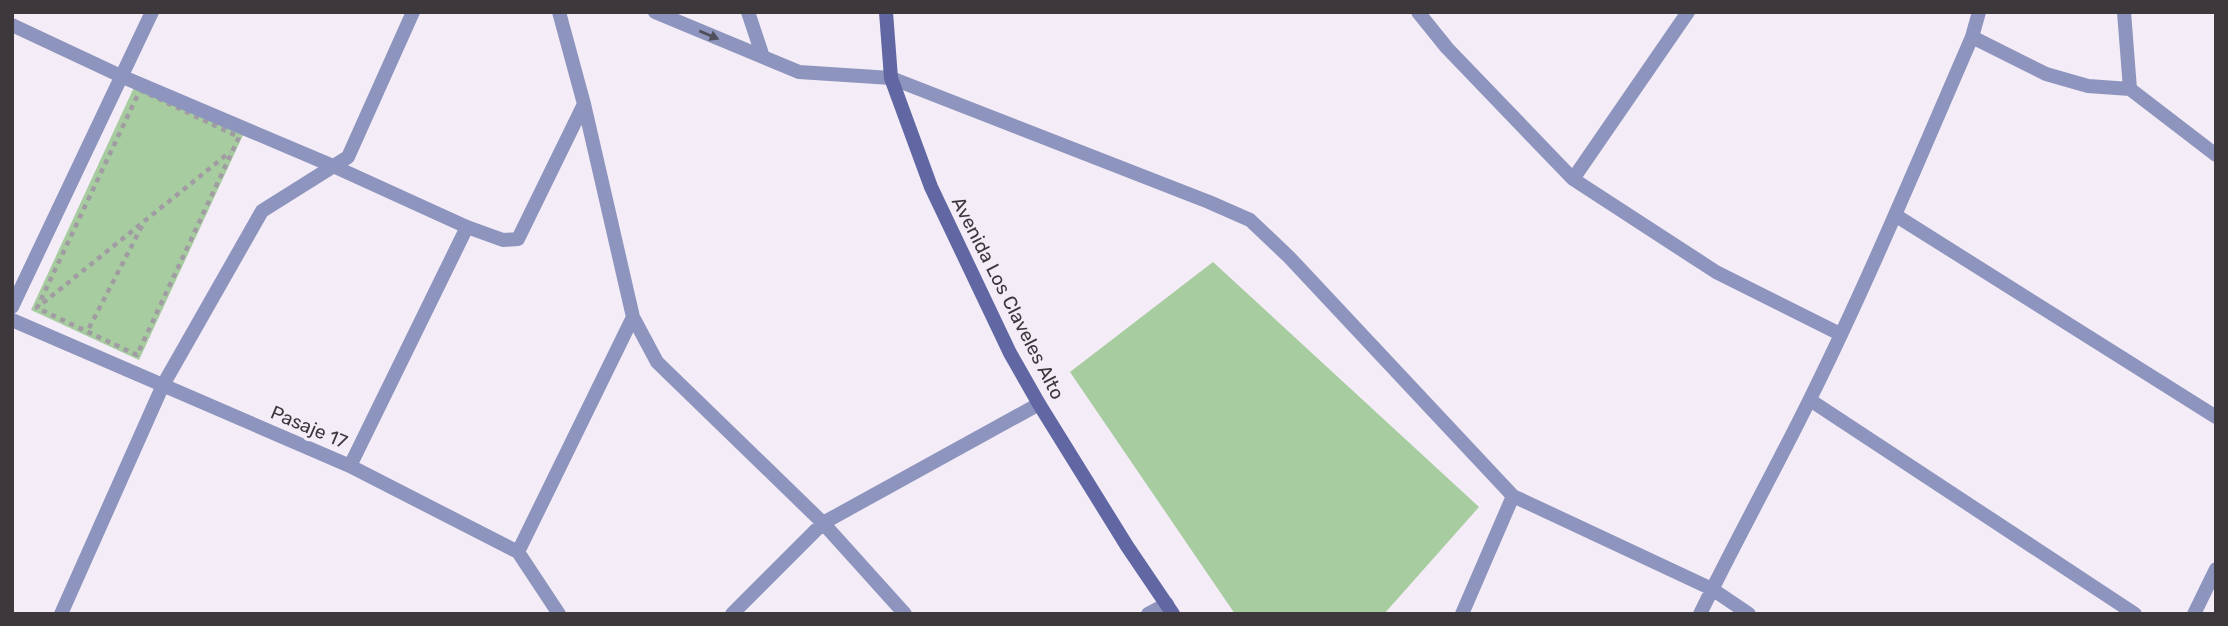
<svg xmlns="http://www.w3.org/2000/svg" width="2228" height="626" viewBox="0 0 2228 626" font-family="Rubik,sans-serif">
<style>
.green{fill:#a6cc9f}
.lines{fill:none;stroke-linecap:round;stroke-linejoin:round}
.path{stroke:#a19ba3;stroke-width:4.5;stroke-dasharray:5 5;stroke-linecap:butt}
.lane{stroke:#8d94be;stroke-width:14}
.street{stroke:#8d94be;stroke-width:14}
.secondary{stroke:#6067a3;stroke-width:14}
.oneway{fill:#504f5c}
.labels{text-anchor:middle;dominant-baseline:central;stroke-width:7;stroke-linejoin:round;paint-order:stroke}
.street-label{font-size:19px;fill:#3c383c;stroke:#f4ecf7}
</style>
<rect width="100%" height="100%" fill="#f4ecf7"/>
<path class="green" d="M 136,83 L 244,133 L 139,360 L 31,310 Z
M 1213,262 L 1479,507 L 1384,614 L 1235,614 L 1070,372 Z"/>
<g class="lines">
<path class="path" d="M 140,90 L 239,137 L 137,355 L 37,308 Z
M 43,303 L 230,152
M 89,328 L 143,224"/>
<path class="lane" d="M 333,166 L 467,227"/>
<path class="street" d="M 559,12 L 584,104 L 633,317 L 657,362 L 823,523 L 905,614
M 655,12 L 799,72 L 891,78 L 1209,202 L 1250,220 L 1289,257 L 1513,496 L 1712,589 L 1749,614
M 748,12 L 763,57
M 1418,12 L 1447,48 L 1573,179 L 1716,272 L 1840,334
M 2124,12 L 2130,89
M 12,25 L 123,77 L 333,166
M 1972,37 L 2046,74 L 2088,86 L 2130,89 L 2216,155
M 1573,179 L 1688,12
M 1895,215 L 2216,417
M 12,307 L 152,12
M 12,320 L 350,466 L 518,552 L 559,614
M 1810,400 L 2135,614
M 350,466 L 467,227 L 503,240 L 518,239 L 584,104
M 518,552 L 633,317
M 61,614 L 163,385 L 262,211 L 348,157 L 413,12
M 732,614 L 823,523 L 1039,404
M 1148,614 L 1167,604
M 1462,614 L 1513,496
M 1700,614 C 1735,542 1774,472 1809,401 C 1868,282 1919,159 1972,37 L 1979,12
M 2194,614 L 2216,569"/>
<path class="secondary" d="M 886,12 L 891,78 L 931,187 L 1010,353 L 1039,404 L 1127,546 L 1173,614"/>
</g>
<defs><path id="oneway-solid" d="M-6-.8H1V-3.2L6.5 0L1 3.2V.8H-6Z" transform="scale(1.75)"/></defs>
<use class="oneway" href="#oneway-solid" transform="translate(709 35) rotate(23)"/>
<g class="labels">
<g class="street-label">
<text transform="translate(1008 298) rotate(63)">Avenida Los Claveles Alto</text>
<text transform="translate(309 427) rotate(23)">Pasaje 17</text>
</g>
</g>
<rect width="2228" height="626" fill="none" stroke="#3c383c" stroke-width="28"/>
</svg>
